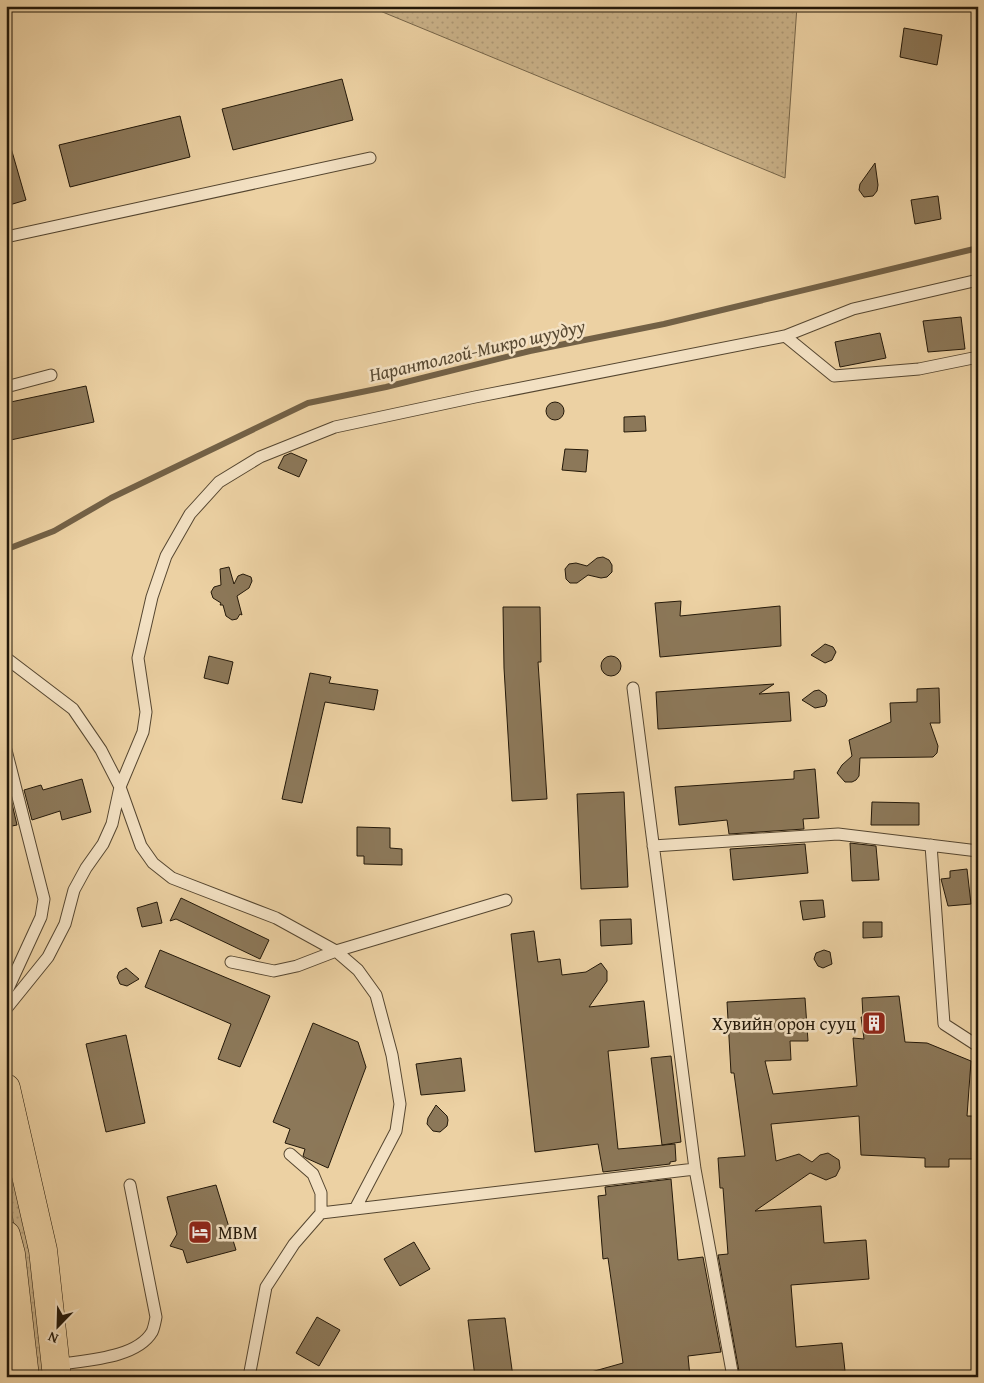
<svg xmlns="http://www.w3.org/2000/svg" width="984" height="1383" viewBox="0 0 984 1383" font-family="'Gentium Book Plus',serif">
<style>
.green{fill:url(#green-dots);stroke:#766549}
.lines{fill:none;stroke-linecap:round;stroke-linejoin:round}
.stream{stroke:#736146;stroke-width:6}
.building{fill:#8c7859;stroke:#231809}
.lane-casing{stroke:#554630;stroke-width:13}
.highway-casing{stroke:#231809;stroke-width:29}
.lane{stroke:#f3e1c3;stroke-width:11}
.highway{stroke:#ecd1a3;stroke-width:28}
.rail-casing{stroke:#231809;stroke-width:5.5}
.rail{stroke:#f3e1c3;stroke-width:4;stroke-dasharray:11;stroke-linecap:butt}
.labels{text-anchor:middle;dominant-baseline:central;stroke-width:5;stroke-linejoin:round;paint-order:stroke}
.poi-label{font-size:18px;fill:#231809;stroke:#f3e1c3;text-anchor:end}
.water-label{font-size:19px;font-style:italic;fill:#584932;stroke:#f3e1c3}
</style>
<defs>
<pattern id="green-dots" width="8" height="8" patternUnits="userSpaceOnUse" patternTransform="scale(1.25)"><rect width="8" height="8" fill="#cab289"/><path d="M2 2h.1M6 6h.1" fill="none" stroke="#ad9875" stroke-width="1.8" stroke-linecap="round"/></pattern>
</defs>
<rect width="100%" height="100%" fill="#ecd1a3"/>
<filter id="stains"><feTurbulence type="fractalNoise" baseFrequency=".004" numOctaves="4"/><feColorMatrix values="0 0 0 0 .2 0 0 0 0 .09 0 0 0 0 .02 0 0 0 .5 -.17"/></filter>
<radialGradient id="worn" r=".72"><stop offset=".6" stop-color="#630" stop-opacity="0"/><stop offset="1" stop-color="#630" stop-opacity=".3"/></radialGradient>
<path class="green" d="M 368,6 L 797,6 L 785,178 Z
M 6,1128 L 36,1273 L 48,1377 L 35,1377 L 24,1275 L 6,1185 Z"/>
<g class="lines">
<path class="stream" d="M 6,547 L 10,548 L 54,531 L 111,498 L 308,403 L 386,387 L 530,351 L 664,324 L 978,248"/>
</g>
<path class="building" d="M 904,28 L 942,35 L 937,65 L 900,57 Z
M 342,79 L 353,120 L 233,150 L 222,109 Z
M 180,116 L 190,157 L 70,187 L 59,145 Z
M 11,148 L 26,200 L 6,206 L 6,149 Z
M 875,163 L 878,185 L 877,191 L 873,196 L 864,197 L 859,190 L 860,184 Z
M 938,196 L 941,219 L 915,224 L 911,200 Z
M 961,317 L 965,349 L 928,352 L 923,321 Z
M 880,333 L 886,358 L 840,367 L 835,342 Z
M 86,386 L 94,422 L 6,441 L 6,403 Z
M546 411a9 9 0 1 1 18 0a9 9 0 1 1-18 0Z
M 645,416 L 646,431 L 624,432 L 624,417 Z
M 565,449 L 588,450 L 586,472 L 562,470 Z
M 291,453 L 307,460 L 299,477 L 278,468 L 284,456 Z
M 603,557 L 609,560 L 612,565 L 612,572 L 607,577 L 601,578 L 588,575 L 577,583 L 570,583 L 566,579 L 565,569 L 569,564 L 576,563 L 587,566 L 597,558 Z
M 229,567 L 234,584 L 238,576 L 243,574 L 251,577 L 252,581 L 249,588 L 237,596 L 242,615 L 240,614 L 237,619 L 232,620 L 226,616 L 223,605 L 220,605 L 221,603 L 213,598 L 211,592 L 214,587 L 221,585 L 220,569 Z
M 681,601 L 680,616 L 780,606 L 781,646 L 660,657 L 655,603 Z
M 503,607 L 540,607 L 541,662 L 538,662 L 547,799 L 512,801 L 504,668 Z
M 825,644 L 833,647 L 836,652 L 832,660 L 825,663 L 811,655 Z
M601 666a10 10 0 1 1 20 0a10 10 0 1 1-20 0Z
M 209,656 L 233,662 L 228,684 L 204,678 Z
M 310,673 L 331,677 L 329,683 L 378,690 L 374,710 L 325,702 L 302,803 L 282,799 Z
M 774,684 L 759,694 L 789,692 L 791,721 L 658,729 L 656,692 Z
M 939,688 L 940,723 L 930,723 L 938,746 L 937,753 L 933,757 L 860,758 L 859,776 L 856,780 L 852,782 L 845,782 L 837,773 L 842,765 L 852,756 L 849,740 L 891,722 L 890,703 L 917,702 L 917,689 Z
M 819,690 L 826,695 L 827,701 L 825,706 L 815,708 L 802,700 L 814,691 Z
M 815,769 L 819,818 L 803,819 L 804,829 L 729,834 L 727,820 L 679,825 L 675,787 L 794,779 L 794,771 Z
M 82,779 L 91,812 L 62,820 L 60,811 L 32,820 L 24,790 L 41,785 L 43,790 Z
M 624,792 L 628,887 L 581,889 L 577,794 Z
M 10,795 L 17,825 L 12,826 L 6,807 L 6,796 Z
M 872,802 L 919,803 L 919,825 L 871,825 Z
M 357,827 L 390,828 L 390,848 L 402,849 L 402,865 L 364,864 L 364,856 L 357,856 Z
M 850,843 L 876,846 L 879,880 L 852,881 Z
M 805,844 L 808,873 L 733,880 L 730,849 Z
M 967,869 L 971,904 L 948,906 L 941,879 L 950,878 L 950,871 Z
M 181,898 L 269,940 L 260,959 L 176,919 L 170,921 Z
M 823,900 L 825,917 L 803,920 L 800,901 Z
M 157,902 L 162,923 L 142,927 L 137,908 Z
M 631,919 L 632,944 L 601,946 L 600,920 Z
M 863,922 L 882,922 L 882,937 L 863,938 Z
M 534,931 L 538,962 L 560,959 L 562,975 L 586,972 L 601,963 L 607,971 L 607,981 L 589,1007 L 644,1001 L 649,1047 L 608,1051 L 618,1149 L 675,1144 L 676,1161 L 670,1162 L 670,1164 L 603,1172 L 598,1144 L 535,1152 L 511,934 Z
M 160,950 L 270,996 L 240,1067 L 218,1059 L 231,1024 L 145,987 Z
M 824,950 L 830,952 L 832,964 L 823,968 L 818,966 L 814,959 L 816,953 Z
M 126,968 L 139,979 L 127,986 L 120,984 L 117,977 L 119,972 Z
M 899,996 L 905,1042 L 927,1043 L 971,1061 L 967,1116 L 978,1116 L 978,1145 L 975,1145 L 975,1159 L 949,1159 L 949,1167 L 925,1167 L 925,1158 L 861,1155 L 859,1116 L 771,1124 L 776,1161 L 799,1154 L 812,1162 L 820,1155 L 828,1153 L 839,1160 L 840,1168 L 836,1176 L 826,1180 L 810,1173 L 755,1211 L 821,1206 L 824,1243 L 866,1240 L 869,1279 L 791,1285 L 796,1347 L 842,1343 L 845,1371 L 765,1377 L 740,1377 L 718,1255 L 728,1254 L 723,1188 L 720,1188 L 718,1158 L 745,1156 L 734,1073 L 731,1073 L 727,1002 L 805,998 L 808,1041 L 790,1041 L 791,1060 L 765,1061 L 773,1094 L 857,1086 L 853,1038 L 864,1039 L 861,1017 L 863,1017 L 862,998 Z
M 313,1023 L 358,1042 L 366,1067 L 328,1168 L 306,1158 L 303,1156 L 305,1149 L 285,1143 L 290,1129 L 273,1122 Z
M 126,1035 L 145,1123 L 106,1132 L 86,1044 Z
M 671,1056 L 681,1142 L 662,1145 L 651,1058 Z
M 461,1058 L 465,1091 L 421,1095 L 416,1064 Z
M 436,1105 L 447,1116 L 448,1120 L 447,1126 L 440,1132 L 433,1131 L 427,1124 L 428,1118 Z
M 671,1179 L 678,1260 L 703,1257 L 721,1352 L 688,1356 L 690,1377 L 592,1377 L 591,1372 L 623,1363 L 608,1258 L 603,1259 L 598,1196 L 606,1195 L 605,1187 Z
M 216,1185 L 236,1250 L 187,1263 L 183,1250 L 170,1246 L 177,1234 L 167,1197 Z
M 414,1242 L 430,1269 L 400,1286 L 384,1259 Z
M 317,1317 L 340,1330 L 319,1366 L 296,1353 Z
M 505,1318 L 513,1377 L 475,1377 L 468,1320 Z"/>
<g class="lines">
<g class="lane-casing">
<path id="lane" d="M 6,237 L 370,158
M 785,336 L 853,309 L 978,280
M 6,387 L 51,375
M 6,658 L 73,709 L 101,750 L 120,787 L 141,846 L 153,863 L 172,878 L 276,918 L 336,951 L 358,970 L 376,995 L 392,1055 L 400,1104 L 396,1131 L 355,1209
M 633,688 L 695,1169 L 733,1377
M 6,750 L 44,899 L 41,917 L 6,993
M 931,845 L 944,1024 L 978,1046
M 653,846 L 838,834 L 978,851
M 231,962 L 274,971 L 297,966 L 336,951 L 506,900
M 6,1009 L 48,957 L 65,924 L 74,890 L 86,868 L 103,844 L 112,824 L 120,787 L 143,732 L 146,712 L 138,658 L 152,597 L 166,556 L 190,514 L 219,482 L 260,457 L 335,427 L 475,397 L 785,336 L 834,376 L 919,369 L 978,357
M 321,1213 L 695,1169
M 56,1365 C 84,1360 136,1359 152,1332 C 154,1328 155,1322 156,1317 L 130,1185
M 249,1377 L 266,1287 L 294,1244 L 321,1213 L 321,1193 L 313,1174 L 290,1154"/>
</g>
<g class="highway-casing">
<path id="highway" d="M 6,1088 L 43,1250 L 57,1377
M 6,1235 L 11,1254 L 25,1377"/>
</g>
<use href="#lane" class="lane"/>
<use href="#highway" class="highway"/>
<g class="rail-casing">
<path id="rail" d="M 975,1165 L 978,1166"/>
</g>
<use href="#rail" class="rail"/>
</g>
<defs>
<g id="building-square" transform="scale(1.25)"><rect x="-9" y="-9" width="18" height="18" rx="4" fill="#8f2418" stroke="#f3e1c3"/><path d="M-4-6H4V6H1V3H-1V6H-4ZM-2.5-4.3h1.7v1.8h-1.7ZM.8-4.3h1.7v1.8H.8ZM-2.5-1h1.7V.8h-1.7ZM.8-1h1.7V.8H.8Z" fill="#fff"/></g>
<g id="hotel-square" transform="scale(1.25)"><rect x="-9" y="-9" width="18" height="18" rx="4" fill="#8f2418" stroke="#f3e1c3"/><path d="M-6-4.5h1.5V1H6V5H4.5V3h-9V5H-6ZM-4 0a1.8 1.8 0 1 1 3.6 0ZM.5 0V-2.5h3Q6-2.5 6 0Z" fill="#fff"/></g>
</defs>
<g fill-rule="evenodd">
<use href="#building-square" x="874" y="1023"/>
<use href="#hotel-square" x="200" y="1232"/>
</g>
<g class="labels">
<g class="poi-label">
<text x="856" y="1023">Хувийн орон сууц</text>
<text x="218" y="1232" text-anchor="start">MBM</text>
</g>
<g class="water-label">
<text transform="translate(477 350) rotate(-13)">Нарантолгой-Микро шуудуу</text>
</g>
</g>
<rect width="984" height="1383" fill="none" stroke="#ecd1a3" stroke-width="25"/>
<rect x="8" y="8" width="969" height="1368" fill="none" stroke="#231809" stroke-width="2.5"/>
<rect x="12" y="12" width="959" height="1358" fill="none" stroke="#231809"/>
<g transform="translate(58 1326) rotate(203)" stroke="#f3e1c3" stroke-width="4" paint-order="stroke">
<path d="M0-4L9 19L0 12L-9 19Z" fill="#231809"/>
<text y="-8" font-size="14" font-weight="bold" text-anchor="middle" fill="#231809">N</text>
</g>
<rect width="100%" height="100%" filter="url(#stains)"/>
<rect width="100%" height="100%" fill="url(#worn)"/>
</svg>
